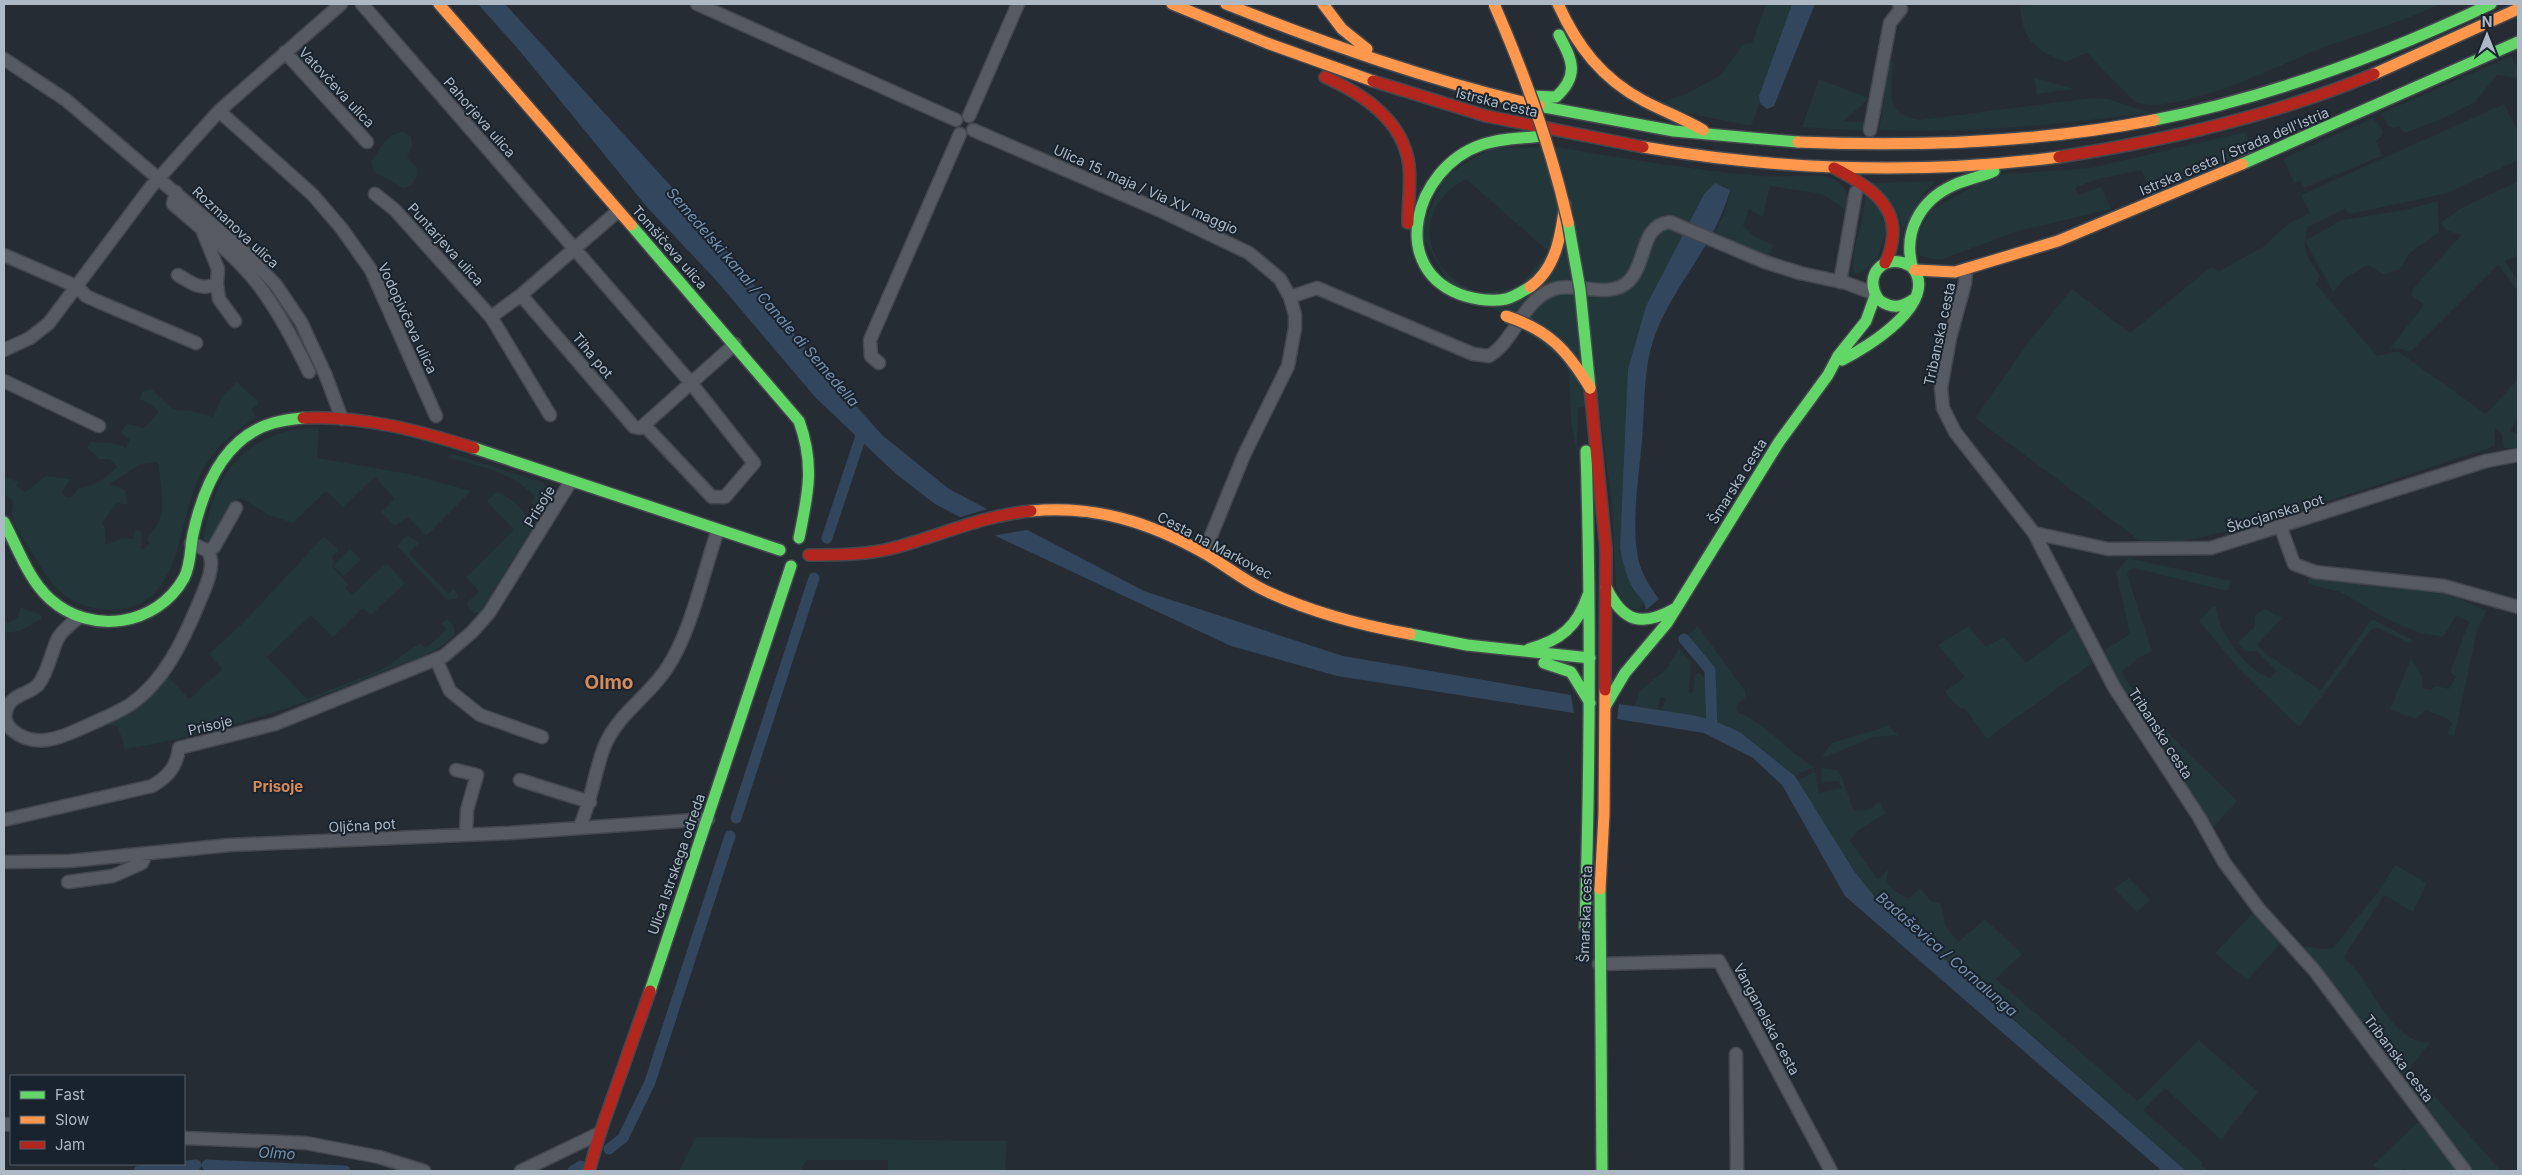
<svg xmlns="http://www.w3.org/2000/svg" width="2522" height="1175" viewBox="0 0 2522 1175" font-family="Inter,sans-serif">
<style>
.green{fill:#233639;fill-rule:evenodd}
.water{fill:#32465d}
.pier{fill:#262c33}
.lines{fill:none;stroke-linecap:round;stroke-linejoin:round}
.canal{stroke:#32465d;stroke-width:11}
.street-casing{stroke:#44484e;stroke-width:15}
.fast-casing{stroke:#44484e;stroke-width:14}
.slow-casing{stroke:#44484e;stroke-width:14}
.jam-casing{stroke:#44484e;stroke-width:14}
.street{stroke:#565a62;stroke-width:12}
.fast{stroke:#63d668;stroke-width:11}
.slow{stroke:#ff974d;stroke-width:11}
.jam{stroke:#b3261e;stroke-width:11}
.fast-bridge-casing{stroke:#434950;stroke-width:14;stroke-linecap:butt}
.slow-bridge-casing{stroke:#434950;stroke-width:14;stroke-linecap:butt}
.fast-bridge{stroke:#63d668;stroke-width:11}
.slow-bridge{stroke:#ff974d;stroke-width:11}
.labels{text-anchor:middle;dominant-baseline:central;stroke-width:4;stroke-linejoin:round;paint-order:stroke}
.street-label{font-size:14px;fill:#aeb9c6;stroke:#19232e}
.water-label{font-size:15px;font-style:italic;fill:#7591af;stroke:#19232e}
.neighbourhood-label{font-size:15px;font-weight:bold;fill:#d58a5a;stroke:#19232e}
.district-label{font-size:19px;font-weight:bold;fill:#d58a5a;stroke:#19232e}
</style>
<rect width="100%" height="100%" fill="#262c33"/>
<path class="green" d="M 1766,4 L 1792,4 L 1759,96 L 1760,103 L 1751,126 L 1687,113 L 1659,103 L 1686,94 L 1721,75 L 1743,44 L 1752,43 Z
M 2033,4 L 2440,4 C 2402,22 2362,34 2322,48 C 2279,65 2182,114 2138,103 C 2131,101 2096,61 2087,53 L 2066,62 C 2034,49 2023,42 2020,6 L 2031,6 Z
M 2511,56 L 2518,68 L 2518,78 L 2497,75 L 2475,102 L 2442,119 L 2405,133 L 2399,126 L 2393,128 L 2387,125 L 2382,113 Z
M 1890,61 L 1893,62 C 1893,91 1882,114 1919,120 L 2092,98 L 2108,99 L 2151,113 C 2060,124 1970,134 1879,130 Z
M 2034,78 L 2075,89 L 2037,94 Z
M 1819,79 L 1869,98 L 1843,122 L 1866,121 L 1866,131 L 1802,127 Z
M 2504,104 L 2518,131 L 2518,160 L 2448,193 L 2349,214 L 2345,209 L 2308,227 C 2300,248 2308,258 2320,276 L 2316,284 L 2377,356 L 2398,351 L 2486,414 L 2518,379 L 2518,416 L 2510,431 L 2518,434 L 2518,449 L 2504,448 L 2502,435 L 2495,427 L 2495,446 L 2256,525 L 2178,542 L 2143,543 L 1975,418 L 2031,339 L 2072,289 L 2130,333 L 2211,267 L 2219,271 L 2263,247 L 2288,224 L 2310,213 L 2301,195 Z
M 2373,118 L 2383,131 L 2382,136 L 2376,141 L 2382,156 L 2304,188 L 2301,181 L 2294,182 L 2284,160 L 2288,156 Z
M 404,132 L 411,137 L 412,146 L 407,158 L 417,167 C 417,179 415,185 404,188 L 374,172 L 371,162 C 380,149 387,133 404,132 Z
M 2245,132 L 2253,152 L 2152,196 L 2142,170 L 2097,179 L 2075,188 L 2078,195 L 2101,187 L 2111,209 L 2018,231 L 1943,259 L 1930,259 L 1919,255 L 1917,237 L 1931,210 L 1994,175 L 2091,168 Z
M 1558,147 C 1626,159 1693,170 1762,176 C 1778,178 1819,173 1831,178 C 1845,184 1852,196 1847,211 L 1822,194 L 1770,186 L 1763,217 L 1749,209 L 1743,226 L 1754,236 L 1773,245 L 1770,258 L 1715,232 L 1726,210 L 1730,191 L 1722,185 L 1704,194 L 1646,306 L 1628,369 L 1634,589 L 1645,603 L 1638,611 L 1624,604 L 1616,587 L 1612,504 L 1599,407 L 1578,407 L 1577,456 L 1571,421 L 1569,373 L 1564,361 L 1506,316 L 1450,285 L 1420,232 L 1445,176 L 1491,148 ZM 1466,179 L 1548,251 L 1519,287 C 1507,288 1490,293 1478,291 C 1446,285 1420,245 1433,214 C 1439,198 1451,187 1466,179 Z
M 1936,181 L 1924,192 L 1904,228 L 1872,183 Z
M 2518,181 L 2518,255 L 2505,261 L 2518,281 L 2518,291 L 2498,265 L 2410,352 L 2402,349 L 2390,348 L 2424,305 L 2411,295 L 2413,289 L 2461,235 L 2446,230 L 2440,223 L 2460,209 Z
M 1865,195 L 1879,208 L 1887,229 L 1877,260 L 1864,271 L 1854,274 C 1849,246 1866,222 1865,195 Z
M 2438,201 L 2439,232 L 2410,253 L 2399,270 L 2383,274 L 2368,265 L 2345,278 L 2333,292 L 2305,241 L 2342,220 L 2405,210 Z
M 237,382 L 258,401 L 258,405 L 255,405 L 252,410 L 256,417 C 237,430 220,443 207,463 C 172,514 190,618 101,609 C 75,606 59,595 44,572 C 36,558 16,531 12,516 C 11,512 13,505 13,501 L 4,494 L 4,476 L 18,482 L 16,486 L 25,492 L 46,476 L 71,479 L 62,491 L 64,496 L 70,498 L 79,488 C 92,489 108,476 117,467 L 110,459 L 99,459 L 87,448 L 91,441 C 104,444 114,441 126,448 L 130,440 L 120,432 L 127,424 L 144,428 L 159,412 L 152,406 L 140,399 L 142,392 L 151,389 L 173,409 L 192,411 L 213,417 L 222,397 ZM 158,462 C 160,482 166,505 158,524 C 155,531 149,532 147,540 L 150,543 L 144,549 L 141,548 L 142,534 L 138,530 L 134,532 L 133,539 L 121,538 L 109,544 L 105,544 L 105,528 L 102,523 L 117,503 L 128,505 L 125,490 L 110,484 L 140,464 Z
M 303,428 L 319,428 L 317,458 L 409,474 L 471,491 L 426,536 L 408,517 L 394,526 L 381,512 L 395,499 L 375,477 L 343,507 L 326,491 L 293,523 L 269,515 L 241,498 L 233,501 L 212,539 L 208,543 L 203,539 C 213,479 240,437 303,428 Z
M 452,454 L 543,482 C 549,490 550,496 548,506 L 537,509 L 532,503 L 534,496 C 511,471 478,466 446,457 Z
M 496,492 C 512,496 523,511 532,523 L 533,527 L 480,613 L 473,612 L 466,604 L 479,591 L 466,577 L 514,530 L 487,501 Z
M 408,535 L 419,543 L 409,553 L 448,594 L 454,589 L 458,595 L 456,599 L 447,600 L 398,547 L 402,539 Z
M 324,536 L 338,550 L 332,558 L 335,562 L 332,566 L 349,585 L 345,588 L 352,595 L 386,563 L 405,583 L 371,615 L 363,608 L 333,637 L 311,615 L 267,657 L 307,699 L 381,670 L 420,643 L 426,648 L 447,629 L 442,624 L 445,620 L 448,620 L 454,626 L 455,634 C 440,653 411,660 389,669 C 304,705 216,734 125,749 L 118,727 L 103,723 L 164,672 L 189,699 L 222,669 L 209,654 L 242,624 Z
M 350,549 L 361,559 L 344,576 L 333,566 Z
M 2128,558 L 2232,581 L 2227,591 L 2134,568 L 2129,570 L 2127,574 L 2152,651 L 2137,659 L 2122,672 C 2145,716 2202,765 2237,801 L 2211,830 L 2138,719 L 2101,653 L 2130,634 L 2116,572 Z
M 2308,576 C 2367,582 2434,581 2486,611 L 2477,631 L 2454,737 L 2447,734 L 2452,724 L 2448,719 L 2426,710 L 2415,719 L 2390,709 L 2411,659 L 2423,677 L 2422,688 L 2431,690 L 2436,686 L 2449,689 L 2456,677 L 2450,672 L 2469,622 L 2456,615 L 2443,637 L 2417,632 L 2387,619 L 2340,592 L 2308,584 Z
M 2213,606 L 2216,606 C 2217,631 2246,670 2270,678 L 2277,671 L 2256,651 L 2246,652 L 2238,642 L 2255,626 C 2254,616 2255,613 2265,609 L 2282,618 L 2257,645 L 2265,653 L 2321,690 L 2372,619 L 2412,640 L 2413,642 L 2409,643 L 2378,628 L 2372,629 L 2299,727 L 2239,669 L 2199,621 Z
M 20,607 L 41,615 L 41,619 L 20,631 L 4,633 L 4,620 L 8,623 L 18,617 Z
M 1698,626 L 1745,691 L 1745,698 L 1736,706 L 1737,712 C 1768,724 1786,751 1814,767 L 1795,776 L 1740,732 L 1662,711 L 1666,697 L 1661,697 L 1657,710 L 1634,707 L 1640,691 L 1667,668 L 1679,648 L 1691,662 L 1689,693 L 1693,692 L 1695,675 L 1699,672 L 1707,681 L 1715,680 L 1716,675 L 1712,666 L 1686,637 Z
M 1968,626 L 1986,647 L 2004,637 L 2026,663 L 2075,626 L 2092,663 L 1987,739 L 1965,708 L 1961,709 L 1949,698 L 1945,691 L 1965,677 L 1938,645 Z
M 1888,726 L 1899,735 L 1873,737 L 1826,757 L 1822,756 L 1832,743 Z
M 1821,768 L 1836,770 L 1841,776 L 1854,811 L 1871,809 L 1878,802 L 1883,803 L 1881,804 L 1886,813 L 1859,830 L 1850,841 L 1878,879 L 1889,869 C 1888,873 1886,878 1887,881 C 1889,889 1903,897 1910,898 L 1920,888 L 1931,901 L 1941,904 L 1945,924 L 1958,942 L 1985,919 L 2022,954 L 1996,979 L 2137,1101 L 2199,1040 L 2258,1092 L 2221,1140 L 2165,1088 L 2143,1110 L 2202,1162 L 2202,1166 L 2208,1171 L 2185,1171 L 2055,1055 L 1885,909 L 1854,875 L 1797,781 L 1815,772 L 1819,793 L 1842,788 L 1838,781 L 1822,783 Z
M 2395,865 L 2427,883 L 2413,912 L 2384,895 L 2344,957 C 2350,963 2357,970 2362,977 C 2374,998 2403,1048 2431,1042 L 2405,1073 L 2398,1074 L 2300,947 C 2311,946 2322,951 2333,948 L 2380,889 Z
M 2129,878 L 2150,900 L 2137,912 L 2114,888 Z
M 2254,912 L 2283,941 L 2247,980 L 2215,953 Z
M 2415,1074 L 2501,1171 L 2471,1171 L 2406,1084 Z
M 2420,1120 L 2459,1171 L 2407,1171 L 2404,1169 C 2397,1174 2379,1171 2373,1165 Z
M 696,1137 L 1007,1141 L 1005,1171 L 888,1171 L 888,1160 L 807,1160 L 800,1171 L 679,1171 Z"/>
<path class="water" d="M 478,4 L 505,4 L 700,218 L 818,363 L 882,435 L 949,489 L 1144,591 L 1343,656 L 1571,695 L 1574,713 L 1337,676 L 1231,646 L 1000,538 L 935,504 L 896,474 L 816,398 L 714,278 L 647,207 L 519,50 Z
M 1792,4 L 1815,4 L 1774,106 L 1767,109 L 1760,103 L 1759,96 Z
M 1715,183 L 1730,190 C 1716,244 1674,284 1655,335 C 1643,368 1645,406 1642,441 C 1639,474 1632,520 1637,551 C 1639,570 1648,584 1659,599 L 1646,610 C 1645,601 1639,597 1634,590 C 1626,577 1623,562 1620,548 L 1628,369 L 1646,306 L 1704,194 Z
M 1619,704 L 1692,715 L 1712,720 L 1740,732 L 1795,776 L 1854,871 L 1878,901 L 2186,1171 L 2162,1171 L 1845,896 L 1782,785 L 1753,758 L 1704,733 L 1617,719 Z"/>
<path class="pier" d="M 991,508 L 1031,529 L 992,536 L 957,518 Z"/>
<g class="lines">
<path class="canal" d="M 827,538 L 863,430
M 1684,639 L 1710,670 L 1712,729 L 1718,732
M 736,818 L 814,578
M 609,1149 L 623,1138 L 650,1082 L 730,836
M 207,1165 L 345,1171
M 139,1171 L 196,1165
M 573,1171 L 581,1166"/>
<g class="street-casing">
<path id="street" d="M 362,4 L 691,383 L 735,344
M 697,4 L 956,120
M 285,52 L 367,142
M 4,59 L 66,100 L 247,254 L 276,285 L 301,322 L 326,376 L 342,419
M 219,111 L 313,195 L 342,229 L 371,270 L 436,416
M 969,116 L 1018,4
M 973,130 L 1159,210 L 1249,253 L 1280,279 L 1290,297 L 1295,315 L 1295,328 L 1288,366 L 1244,455 L 1204,553
M 1870,130 L 1890,23 L 1901,9 L 1899,4
M 176,192 L 173,204 C 201,229 233,253 257,283 C 278,310 294,341 309,372
M 375,194 L 395,210 L 491,317 L 550,415
M 4,255 L 78,287 L 86,296 L 97,301 L 196,343
M 1966,269 L 1965,283 L 1950,338 L 1941,388 L 1943,408 L 1955,432 L 2034,533 L 2114,687 L 2199,817 L 2224,862 L 2259,909 L 2314,970 L 2465,1171
M 178,275 C 191,283 201,291 217,284 L 218,269 L 203,232
M 1840,282 L 1856,192
M 217,284 L 219,299 L 235,321
M 521,295 L 634,427 L 640,428 L 644,425 L 691,383 L 754,463 L 725,497 L 712,497 L 644,425
M 1290,297 L 1317,288 L 1473,354 L 1489,356 C 1516,339 1521,303 1551,290 C 1575,280 1608,301 1629,281 C 1647,263 1640,225 1670,222 L 1765,262 L 1800,273 L 1846,283 L 1873,293
M 491,317 L 521,295 L 618,211
M 4,350 L 30,338 L 49,323 L 150,188 L 219,111 L 341,4
M 879,363 L 871,356 L 870,340 L 960,134
M 4,381 L 99,426
M 2281,528 L 2294,564 L 2315,572 L 2444,586 L 2518,607
M 2034,533 L 2108,549 L 2211,548 L 2486,461 L 2518,455
M 208,551 L 214,547 L 236,508
M 78,618 C 71,624 61,631 57,640 C 51,654 48,672 38,685 C 29,694 14,694 8,706 C 3,716 5,723 12,730 C 38,752 68,734 93,723 C 106,717 119,712 131,704 C 164,681 183,641 198,605 C 204,590 217,566 208,551 L 191,543
M 436,659 L 450,691 L 480,715 L 542,737
M 456,770 L 477,775 L 467,810 L 466,834
M 520,780 L 590,802
M 4,820 L 152,786 C 168,777 177,766 179,748 L 275,724 L 444,656 L 472,632 L 489,613 L 571,481
M 579,828 C 592,801 594,772 605,745 C 619,713 649,696 667,668 C 691,632 702,577 716,536
M 4,862 L 70,861 L 230,845 L 509,833 L 708,819
M 68,882 L 113,876 L 142,863 L 146,854
M 1599,964 L 1719,961 L 1831,1171
M 1736,1054 L 1737,1171
M 4,1124 L 11,1125
M 184,1138 L 306,1143 L 379,1157 L 424,1171
M 521,1171 L 600,1133"/>
</g>
<g class="fast-casing">
<path id="fast" d="M 1529,96 L 1556,97 C 1580,75 1572,60 1559,35
M 1539,106 L 1674,131 L 1798,142
M 2154,120 C 2272,97 2383,55 2491,4
M 2242,164 L 2518,42
M 631,225 L 799,421 C 815,465 808,494 799,538
M 1913,269 C 1902,233 1920,200 1954,185 C 1967,179 1981,177 1994,171
M 1530,287 C 1523,291 1514,297 1506,299 C 1492,302 1479,300 1465,296 C 1386,271 1414,168 1481,145 C 1501,138 1524,138 1545,136
M 1842,360 C 1868,347 1941,302 1912,267 C 1886,250 1861,275 1879,300 C 1892,309 1901,308 1914,299
M 474,448 L 780,550
M 4,522 C 18,548 28,579 50,599 C 91,636 157,626 184,578 C 191,565 190,548 193,534 C 203,488 224,437 273,423 C 283,420 293,419 303,418
M 1606,587 C 1623,622 1641,628 1676,608
M 1410,634 L 1467,645 L 1590,658
M 1529,649 C 1561,640 1577,627 1588,595
M 1544,663 L 1571,672 L 1590,703
M 1606,705 L 1625,673 L 1667,623 L 1779,442 L 1828,375 L 1838,356 L 1866,321 L 1875,296
M 1600,889 L 1602,1171
M 1585,927 C 1590,768 1591,610 1586,451
M 650,991 L 791,566"/>
</g>
<g class="slow-casing">
<path id="slow" d="M 439,4 L 631,225
M 1172,4 L 1267,43 L 1373,81
M 1226,4 C 1329,45 1431,81 1539,106
M 1323,4 L 1342,29 L 1367,49
M 1558,4 C 1577,46 1602,79 1644,101 C 1663,111 1684,119 1703,130
M 2374,74 L 2518,9
M 1798,142 C 1917,147 2037,143 2154,120
M 1643,147 C 1779,170 1922,175 2059,157
M 1915,270 L 1955,272 L 2058,241 L 2242,164
M 1530,287 C 1557,268 1561,233 1565,204
M 1031,511 C 1095,505 1149,522 1204,553 C 1225,565 1244,581 1266,591 C 1313,613 1360,625 1410,634
M 1600,889 L 1604,814 L 1605,690"/>
</g>
<g class="jam-casing">
<path id="jam" d="M 1325,77 C 1363,94 1403,120 1409,165 C 1411,184 1408,204 1408,223
M 1373,81 L 1486,116 L 1643,147
M 2059,157 C 2167,140 2273,116 2374,74
M 1834,168 C 1863,183 1899,203 1892,241 C 1891,249 1889,256 1885,263
M 1590,388 L 1606,549 L 1605,690
M 303,418 C 361,415 420,431 474,448
M 809,555 C 838,555 869,555 897,547 C 941,535 985,515 1031,511
M 589,1171 L 600,1133 L 650,991"/>
</g>
<use href="#street" class="street"/>
<use href="#fast" class="fast"/>
<use href="#slow" class="slow"/>
<use href="#jam" class="jam"/>
<g class="fast-bridge-casing">
<path id="fast-bridge" d="M 1568,222 L 1580,289 L 1590,388"/>
</g>
<g class="slow-bridge-casing">
<path id="slow-bridge" d="M 1494,4 C 1525,75 1551,147 1568,222
M 1506,316 C 1549,330 1567,350 1590,388"/>
</g>
<use href="#fast-bridge" class="fast-bridge"/>
<use href="#slow-bridge" class="slow-bridge"/>
</g>
<g class="labels">
<g class="street-label">
<text transform="translate(337 87) rotate(47)">Vatovčeva ulica</text>
<text transform="translate(1497 102) rotate(14)">Istrska cesta</text>
<text transform="translate(480 117) rotate(49)">Pahorjeva ulica</text>
<text transform="translate(2234 151) rotate(-23)">Istrska cesta / Strada dell'Istria</text>
<text transform="translate(1146 189) rotate(24)">Ulica 15. maja / Via XV maggio</text>
<text transform="translate(236 227) rotate(43)">Rozmanova ulica</text>
<text transform="translate(446 244) rotate(48)">Puntarjeva ulica</text>
<text transform="translate(670 247) rotate(49)">Tomšičeva ulica</text>
<text transform="translate(408 318) rotate(65)">Vodopivčeva ulica</text>
<text transform="translate(1939 334) rotate(-78)">Tribanska cesta</text>
<text transform="translate(593 355) rotate(50)">Tiha pot</text>
<text transform="translate(1737 481) rotate(-58)">Šmarska cesta</text>
<text transform="translate(539 506) rotate(-59)">Prisoje</text>
<text transform="translate(2275 513) rotate(-17)">Škocjanska pot</text>
<text transform="translate(1215 545) rotate(28)">Cesta na Markovec</text>
<text transform="translate(210 725) rotate(-13)">Prisoje</text>
<text transform="translate(2161 733) rotate(57)">Tribanska cesta</text>
<text transform="translate(362 825) rotate(-3)">Oljčna pot</text>
<text transform="translate(676 864) rotate(-71)">Ulica Istrskega odreda</text>
<text transform="translate(1585 914) rotate(-88)">Šmarska cesta</text>
<text transform="translate(1767 1019) rotate(62)">Vanganelska cesta</text>
<text transform="translate(2399 1058) rotate(53)">Tribanska cesta</text>
</g>
<g class="water-label">
<text transform="translate(763 297) rotate(49)">Semedelski kanal / Canale di Semedella</text>
<text transform="translate(1947 954) rotate(41)">Badaševica / Cornalunga</text>
<text transform="translate(277 1153) rotate(3)">Olmo</text>
</g>
<g class="neighbourhood-label">
<text x="278" y="786">Prisoje</text>
</g>
<g class="district-label">
<text x="609" y="682">Olmo</text>
</g>
</g>
<rect width="2522" height="1175" fill="none" stroke="#aeb9c6" stroke-width="10"/>
<rect x="10" y="1075" width="175" height="90" fill="#19232e" stroke="#555f6b"/>
<rect x="20" y="1091" width="25" height="8" fill="#63d668" stroke="#555f6b"/>
<text x="55" y="1100" font-size="15" fill="#aeb9c6">Fast</text>
<rect x="20" y="1116" width="25" height="8" fill="#ff974d" stroke="#555f6b"/>
<text x="55" y="1125" font-size="15" fill="#aeb9c6">Slow</text>
<rect x="20" y="1141" width="25" height="8" fill="#b3261e" stroke="#555f6b"/>
<text x="55" y="1150" font-size="15" fill="#aeb9c6">Jam</text>
<g transform="translate(2487 35)" stroke="#19232e" stroke-width="4" paint-order="stroke">
<path d="M0-4L9 19L0 12L-9 19Z" fill="#aeb9c6"/>
<text y="-8" font-size="14" font-weight="bold" text-anchor="middle" fill="#aeb9c6">N</text>
</g>
</svg>
